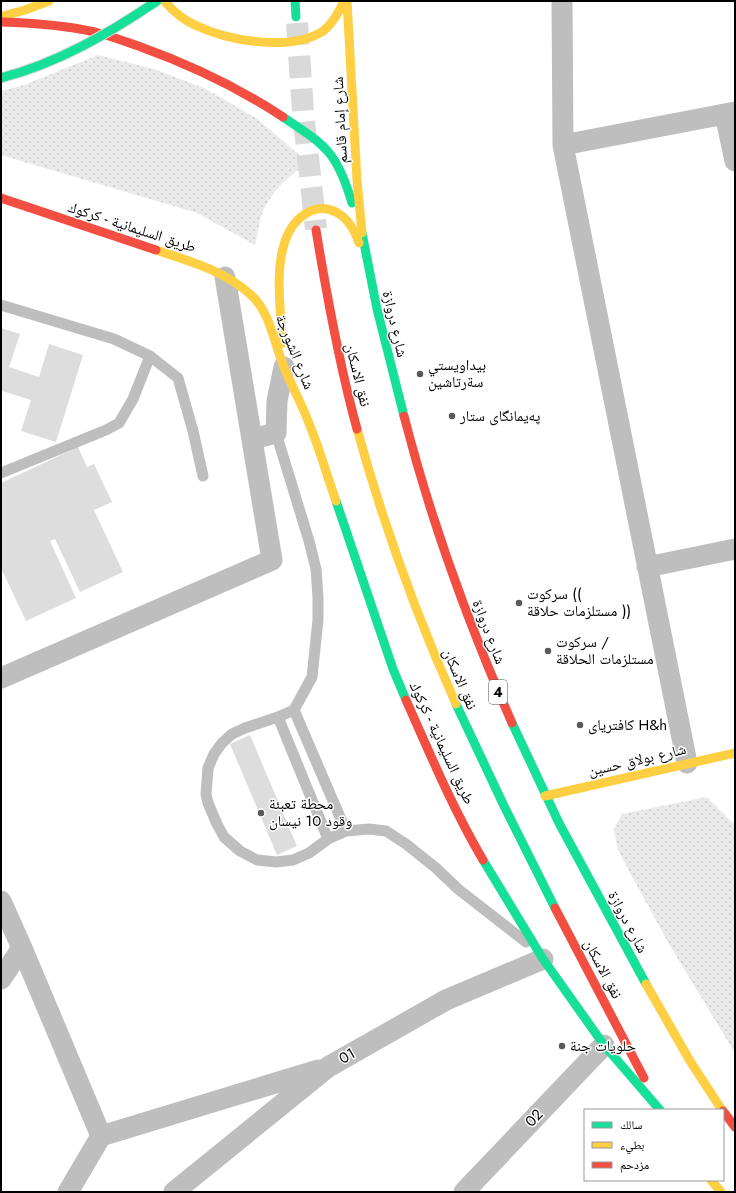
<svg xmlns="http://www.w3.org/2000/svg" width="736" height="1193" viewBox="0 0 736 1193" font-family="Jost,'Noto Naskh Arabic',sans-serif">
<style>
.garden{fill:url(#garden-dots)}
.building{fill:#ddd}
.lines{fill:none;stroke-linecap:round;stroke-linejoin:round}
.primary-tunnel{stroke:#d9d9d9;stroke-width:22;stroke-dasharray:22 11;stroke-linecap:butt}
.lane{stroke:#bebebe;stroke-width:11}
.street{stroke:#bebebe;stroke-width:21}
.fast{stroke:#16e098;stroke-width:9}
.slow{stroke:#ffcf43;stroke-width:9}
.jam{stroke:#f24e42;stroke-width:9}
.fast-bridge-casing{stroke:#dbdbdb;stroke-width:11;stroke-linecap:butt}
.fast-bridge{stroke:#16e098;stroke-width:9}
.poi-dot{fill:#595959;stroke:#fff;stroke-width:1.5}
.labels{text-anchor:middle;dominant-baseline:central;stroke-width:3;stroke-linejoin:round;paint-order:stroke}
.shield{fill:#fff;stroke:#4c4c4c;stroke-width:1}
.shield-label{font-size:14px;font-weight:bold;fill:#000}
.street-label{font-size:15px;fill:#000;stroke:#fff}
.poi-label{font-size:15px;fill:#000;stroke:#fff;text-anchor:start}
</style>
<defs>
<pattern id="garden-dots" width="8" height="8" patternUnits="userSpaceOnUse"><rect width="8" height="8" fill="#eaeaea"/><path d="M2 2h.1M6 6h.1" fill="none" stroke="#c7c7c7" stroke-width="1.8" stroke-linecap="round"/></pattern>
</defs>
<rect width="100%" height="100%" fill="#fff"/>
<path class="garden" d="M 98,55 L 154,69 L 206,89 L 256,118 L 309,163 C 287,176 267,195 260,221 C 258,229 257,237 255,245 L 197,213 L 1,155 L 1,91 L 24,85 Z
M 707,797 L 735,825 L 735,1053 L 669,944 L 623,860 L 617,847 L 614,829 L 622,814 Z"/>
<path class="building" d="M 1,328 L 20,334 L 9,367 L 39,377 L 49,344 L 83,355 L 56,442 L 21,431 L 31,400 L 2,391 L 1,395 Z
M 78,447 L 87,467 L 94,464 L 112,502 L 94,510 L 123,572 L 80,592 L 55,539 L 50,541 L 76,598 L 26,621 L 1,568 L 1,483 Z
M 250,735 L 297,846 L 277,855 L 230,744 Z"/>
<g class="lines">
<path class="primary-tunnel" d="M 297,23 L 303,112 L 316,229"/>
<path class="lane" d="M 1,305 L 114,339 L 150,356 L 178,378 L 193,431 L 203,476
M 276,433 L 309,541 L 316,569 L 318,597 L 318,620 L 312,677 L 294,710 L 278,717 L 245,728 L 232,734 L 222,743 L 214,754 L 208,768 L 206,794 L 208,803 L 217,824 L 224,837 L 240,851 L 257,860 L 276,862 L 293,860 L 309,853 L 328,839 L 346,831 L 369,829 L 386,831 L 406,844 L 436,868 L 458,889 L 526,942
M 1,473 L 106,430 L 119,423 L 133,399 L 150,356
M 294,710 L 346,831
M 278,717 L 328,839"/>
<path class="street" d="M 562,1 L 563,145 L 687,763
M 725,114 L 735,161
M 563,145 L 735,112
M 252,439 L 276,433 L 277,401 L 284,367
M 647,567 L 735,549
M 1,678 L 272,560 L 225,277
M 1,901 L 22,948 L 101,1136
M 1,979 L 22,948
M 68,1192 L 101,1136 L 318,1070
M 174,1192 L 328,1067 L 446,1000 L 543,959
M 464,1192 L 604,1045"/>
<path class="fast" d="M 295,1 L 296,17
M 283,117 C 299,128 318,139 330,154 C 341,168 347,186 352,203
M 362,233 L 377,309 L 404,416
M 336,501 L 393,669 L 406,700
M 456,704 L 504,806 L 555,908
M 512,723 L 559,823 L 646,984
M 483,860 L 543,959 L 604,1045 L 660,1110"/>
<path class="slow" d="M 164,1 C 173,11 183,20 195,25 C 228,41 291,52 323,31 C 333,24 339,12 344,1
M 347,1 L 357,180 L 362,233
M 3,16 L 25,10 L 49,1
M 156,250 C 189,261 223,270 250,294 C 270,311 274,343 284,367 C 292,387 303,406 310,426 C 320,450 327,476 336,501
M 283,343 C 280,307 270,242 301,217 C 308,211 318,207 327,209 C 344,212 354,228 359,243
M 357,429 C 383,523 416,615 456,704
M 545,796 L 735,753
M 646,984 L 690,1061 L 722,1110
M 711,1180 L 721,1192"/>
<path class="jam" d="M 1,22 C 33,23 64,25 95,32 C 111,36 126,42 141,47 C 191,65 239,88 283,117
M 1,198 L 156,250
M 316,230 C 327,297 339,364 357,429
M 404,416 C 431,521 468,623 512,723
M 406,700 C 430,754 453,809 483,860
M 555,908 L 644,1078
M 723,1111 L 735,1127"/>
<g class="fast-bridge-casing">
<path id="fast-bridge" d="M 1,78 C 58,63 108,34 157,1"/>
</g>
<use href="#fast-bridge" class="fast-bridge"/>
</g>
<g class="poi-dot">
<circle cx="420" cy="374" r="4"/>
<circle cx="452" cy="416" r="4"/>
<circle cx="519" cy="603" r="4"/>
<circle cx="548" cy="651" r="4"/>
<circle cx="580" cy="725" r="4"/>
<circle cx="261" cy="813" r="4"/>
<circle cx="562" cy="1046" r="4"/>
</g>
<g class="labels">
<rect class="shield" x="489" y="680" width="18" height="24" rx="3"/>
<g class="shield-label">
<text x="498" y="692">4</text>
</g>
<g class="street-label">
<text transform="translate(340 120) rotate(-93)">شارع إمام قاسم</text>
<text transform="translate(132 227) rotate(18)">طريق السليمانية - كركوك</text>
<text transform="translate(395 324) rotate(77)">شارع دروازة</text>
<text transform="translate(295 352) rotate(68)">شارع الشورجة</text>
<text transform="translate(358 375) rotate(76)">نفق الاسكان</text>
<text transform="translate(489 632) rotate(69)">شارع دروازة</text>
<text transform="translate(460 679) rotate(67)">نفق الاسكان</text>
<text transform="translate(442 743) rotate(65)">طريق السليمانية - كركوك</text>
<text transform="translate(637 760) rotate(-13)">شارع بولاق حسين</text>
<text transform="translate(628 922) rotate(62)">شارع دروازة</text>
<text transform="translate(603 969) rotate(62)">نفق الاسكان</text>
<text transform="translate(347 1056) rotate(-30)">01</text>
<text transform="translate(534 1118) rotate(-46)">02</text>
</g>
<g class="poi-label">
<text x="428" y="365">بيداويستي<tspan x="428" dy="17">سةرتاشين</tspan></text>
<text x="460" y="416">پەیمانگای ستار</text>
<text x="527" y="594">سركوت ((<tspan x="527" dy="17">مستلزمات حلاقة ))</tspan></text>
<text x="556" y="642">سركوت /<tspan x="556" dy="17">مستلزمات الحلاقة</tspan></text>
<text x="588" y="725">کافتریای H&amp;h</text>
<text x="269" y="804">محطة تعبئة<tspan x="269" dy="17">وقود 10 نيسان</tspan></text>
<text x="570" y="1046">حلویات جنة</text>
</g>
</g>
<rect width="736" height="1193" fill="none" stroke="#000000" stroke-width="4"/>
<rect x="584" y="1109" width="140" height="72" fill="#ffffff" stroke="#999999"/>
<rect x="592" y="1122" width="20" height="6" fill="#16e098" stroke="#999999"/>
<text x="620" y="1129" font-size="12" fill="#000000">سالك</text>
<rect x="592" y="1142" width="20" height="6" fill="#ffcf43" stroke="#999999"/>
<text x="620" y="1149" font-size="12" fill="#000000">بطيء</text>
<rect x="592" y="1162" width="20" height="6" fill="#f24e42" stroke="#999999"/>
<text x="620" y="1169" font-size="12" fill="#000000">مزدحم</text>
</svg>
